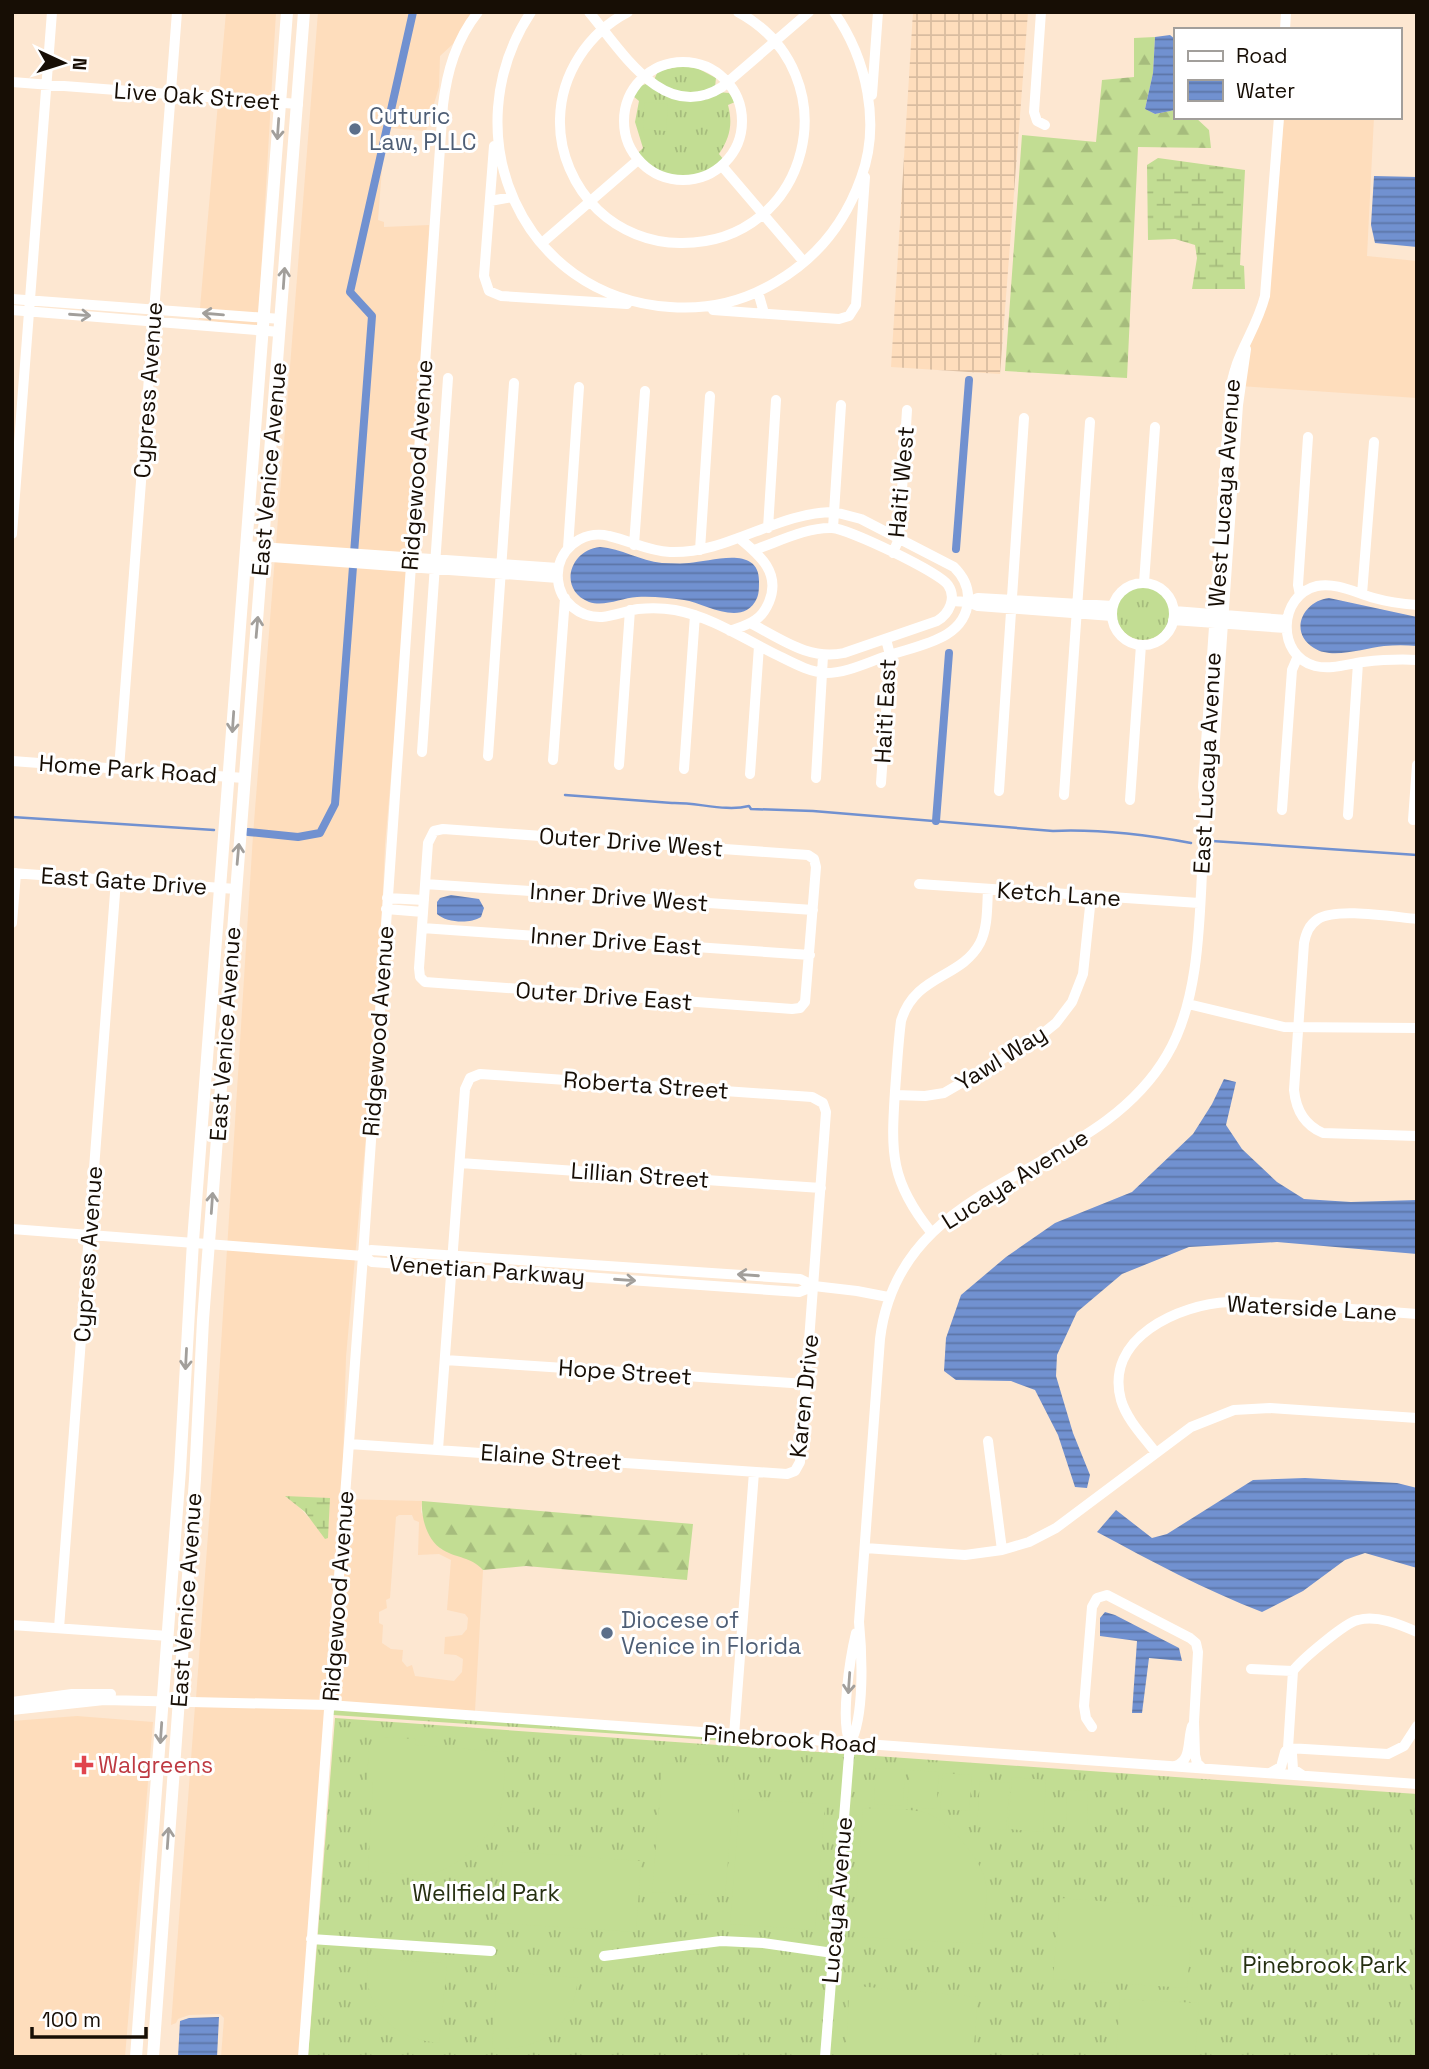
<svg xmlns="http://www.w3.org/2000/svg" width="1429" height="2069" viewBox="0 0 1429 2069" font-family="'Space Grotesk',sans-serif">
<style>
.built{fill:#feddbc;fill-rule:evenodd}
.industrial{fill:url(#industrial-grid)}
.grass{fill:url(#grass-tufts)}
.forest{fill:url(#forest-firs)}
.wetland{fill:url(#wetland-marsh)}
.pitch{fill:#c2dd93}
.water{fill:url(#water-rules)}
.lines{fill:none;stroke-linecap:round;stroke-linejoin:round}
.stream{stroke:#7191d0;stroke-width:2.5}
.canal{stroke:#7191d0;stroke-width:8}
.minor{stroke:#fff;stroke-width:10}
.major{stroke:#fff;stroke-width:12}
.oneway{stroke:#a29f9b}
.service-dot{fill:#5c6f8a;stroke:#fff;stroke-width:2.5}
.health-dot{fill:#e0444e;stroke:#fff;stroke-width:2.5}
.labels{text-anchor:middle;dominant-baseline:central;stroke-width:6;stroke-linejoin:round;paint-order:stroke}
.street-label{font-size:23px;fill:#170e05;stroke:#fff}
.service-label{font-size:23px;fill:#4e5e75;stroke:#fff;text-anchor:start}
.health-label{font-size:23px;fill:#be3a42;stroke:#fff;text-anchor:start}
.park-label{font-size:23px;fill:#252f10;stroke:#fff}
</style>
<defs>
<pattern id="industrial-grid" width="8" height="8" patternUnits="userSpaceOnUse" patternTransform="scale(1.75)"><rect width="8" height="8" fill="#feddbc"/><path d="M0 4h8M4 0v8" fill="none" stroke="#d9bca0"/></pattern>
<pattern id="grass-tufts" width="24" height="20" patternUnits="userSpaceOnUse" patternTransform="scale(1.75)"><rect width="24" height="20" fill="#c2dd93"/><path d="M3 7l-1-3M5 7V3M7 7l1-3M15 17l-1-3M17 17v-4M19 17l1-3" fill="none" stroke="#a6bc7d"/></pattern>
<pattern id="forest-firs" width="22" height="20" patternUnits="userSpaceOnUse" patternTransform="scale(1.75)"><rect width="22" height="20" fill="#c2dd93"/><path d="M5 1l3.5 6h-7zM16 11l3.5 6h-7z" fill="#a6bc7d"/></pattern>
<pattern id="wetland-marsh" width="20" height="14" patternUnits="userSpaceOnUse" patternTransform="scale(1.75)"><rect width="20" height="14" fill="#c2dd93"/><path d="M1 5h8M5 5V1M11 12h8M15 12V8" fill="none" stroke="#a6bc7d"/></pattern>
<pattern id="water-rules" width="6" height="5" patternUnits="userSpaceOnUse" patternTransform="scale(1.75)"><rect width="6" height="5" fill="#7191d0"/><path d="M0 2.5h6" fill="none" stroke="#5c75a7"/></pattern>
</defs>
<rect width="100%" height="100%" fill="#fde7d1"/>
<path class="built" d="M 226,12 L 276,12 L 258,328 L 199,319 Z
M 318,12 L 479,12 L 468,30 L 440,56 L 439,87 L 426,131 L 389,128 L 385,130 L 378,220 L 384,222 L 384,227 L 429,225 L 424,400 L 385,845 L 378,1003 L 346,1357 L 342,1499 L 422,1501 L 421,1512 L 441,1549 L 475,1561 L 483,1570 L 475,1711 L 196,1698 L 216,1425 L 253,835 ZM 286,1497 L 330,1498 L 314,1523 L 294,1502 ZM 399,1515 L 412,1515 L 414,1520 L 419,1522 L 418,1555 L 439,1554 L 451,1560 L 447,1610 L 465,1614 L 468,1618 L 467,1629 L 462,1635 L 445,1637 L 444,1654 L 456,1655 L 463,1659 L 462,1672 L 454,1681 L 415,1676 L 412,1665 L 407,1667 L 402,1661 L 403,1650 L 391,1649 L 382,1643 L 383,1625 L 379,1623 L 379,1612 L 387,1608 L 386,1600 L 390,1598 L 396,1517 Z
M 1284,117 L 1374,117 L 1367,256 L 1417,261 L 1417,398 L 1226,385 L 1230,368 L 1270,287 Z
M 195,1706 L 330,1709 L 304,2057 L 221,2057 L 224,2018 L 220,2014 L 189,2015 L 178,2019 L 176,2023 L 171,2025 Z
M 77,1716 L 153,1722 L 125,2057 L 12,2057 L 12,1721 Z"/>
<path class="industrial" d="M 913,12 L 1028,12 L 1000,374 L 891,367 Z"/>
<path class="grass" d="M 681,66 L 697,68 L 716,78 L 715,87 C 690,96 676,95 654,80 L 658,71 Z
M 646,84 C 658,90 669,100 683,100 C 699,100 715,90 729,93 L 735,102 L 728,105 C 733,124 730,138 719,154 L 724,160 C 694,184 663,183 638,153 L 643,148 L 635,122 L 639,101 L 633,96 L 640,86 Z
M1116 613a27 27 0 1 1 54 0a27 27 0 1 1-54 0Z
M 330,1709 L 684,1735 L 817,1747 L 333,1715 Z
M 335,1718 L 1417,1794 L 1417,2057 L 308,2057 Z"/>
<path class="forest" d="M 1155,37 L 1153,73 L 1145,109 L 1155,114 L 1175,110 L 1175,117 L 1195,117 L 1209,130 L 1211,148 L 1138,147 L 1127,378 L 1005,371 L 1022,135 L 1096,142 L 1102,80 L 1134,77 L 1134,38 Z
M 422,1501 L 693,1524 L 687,1580 L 526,1566 L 483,1570 C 470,1556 458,1559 443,1550 C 427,1541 421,1518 422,1501 Z"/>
<path class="wetland" d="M 1158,158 L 1245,170 L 1240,265 L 1244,266 L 1245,289 L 1192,289 L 1197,258 L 1195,245 L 1175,239 L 1148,240 L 1147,165 Z
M 285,1496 L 330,1498 L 328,1538 L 325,1539 L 305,1512 Z"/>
<path class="pitch" d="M 645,102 L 668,104 L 666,131 L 643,129 Z
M 378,1737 L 415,1739 L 416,1745 L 506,1752 C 504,1771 505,1794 500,1812 C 494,1836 457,1868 434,1873 C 417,1878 387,1872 368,1871 L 373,1783 L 367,1782 L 369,1746 Z
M 663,1763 L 736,1766 L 725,1896 L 652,1892 Z
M 876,1768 L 905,1770 L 903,1806 L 874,1804 Z
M 910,1770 L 939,1772 L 936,1809 L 907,1807 Z
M 943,1773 L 972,1775 L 969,1811 L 940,1809 Z
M 1012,1777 L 1046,1780 L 1043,1832 L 1008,1829 Z
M 980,1781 L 1010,1783 L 1006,1830 L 977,1827 Z
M 1067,1790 L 1088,1791 L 1087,1827 L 1066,1827 Z
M 740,1799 L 825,1804 L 815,1930 L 730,1924 Z
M 863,1808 C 882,1809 904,1808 923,1812 C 946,1817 983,1860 986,1884 C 988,1902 983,1925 982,1944 L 862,1937 L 854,1928 Z
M 503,1851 L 641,1861 L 636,1932 L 498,1923 Z
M 1060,1898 L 1193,1908 L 1187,1988 L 1053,1979 Z
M 368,1958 L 441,1963 L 447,1965 L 439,2043 C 390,2038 362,2008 368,1958 Z
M 501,1971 L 578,1978 C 573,2029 541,2051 492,2048 L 497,1978 Z
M 857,1986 L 978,1997 L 973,2057 L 846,2057 L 849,1994 Z
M 1120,1999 L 1199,2003 L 1195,2057 L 1116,2057 Z"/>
<path class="water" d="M 1170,35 L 1175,39 L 1175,110 L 1155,114 L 1145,109 L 1153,73 L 1155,37 Z
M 1374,176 L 1417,177 L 1417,247 L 1375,243 L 1371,225 Z
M 600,547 C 621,548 640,561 662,563 C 671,563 680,564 689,563 C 710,562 760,544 759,582 C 759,587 759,594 757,598 C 743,629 705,603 684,600 C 669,598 652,596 637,597 C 621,598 605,607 589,602 C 558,590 569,550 600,547 Z
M 1329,598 L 1417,617 L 1417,646 C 1406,645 1395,645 1384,646 C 1364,648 1332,660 1314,648 C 1288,632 1303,601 1329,598 Z
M 451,895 L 479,899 L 484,908 L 481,917 C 470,924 447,923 437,914 L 437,902 L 440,898 Z
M 1224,1079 L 1236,1082 L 1226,1125 L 1242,1149 L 1277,1182 L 1304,1199 L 1351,1202 L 1417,1200 L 1417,1254 L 1277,1242 L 1189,1247 L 1122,1274 L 1077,1312 L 1057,1355 L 1056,1376 L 1073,1433 L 1090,1475 L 1087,1488 L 1075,1487 L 1058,1435 L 1035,1390 L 1011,1381 L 956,1380 L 944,1371 L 946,1338 L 961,1295 L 1006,1257 L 1055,1223 L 1132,1192 L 1193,1134 L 1212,1104 Z
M 1305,1478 L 1397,1483 L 1417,1488 L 1417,1568 L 1365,1553 L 1345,1560 L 1303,1591 L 1262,1612 C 1205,1590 1151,1561 1097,1532 L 1116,1510 L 1152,1538 L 1167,1534 L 1253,1480 Z
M 1105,1612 L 1115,1615 L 1179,1648 L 1182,1661 L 1149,1658 L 1142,1713 L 1132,1713 L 1137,1641 L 1100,1636 L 1100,1618 Z
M 219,2017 L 217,2057 L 178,2057 L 180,2021 L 189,2018 Z"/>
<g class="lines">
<path class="stream" d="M 565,795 L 672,803 C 696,802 725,812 749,806 L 751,809 L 813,811 L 1053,831 C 1098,829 1147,835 1191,843
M 12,817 L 214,830
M 1212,841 L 1417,855"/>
<path class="canal" d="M 956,549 L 969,380
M 936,821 L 949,653
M 248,832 L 298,837 L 320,833 L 335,804 L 372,316 L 350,292 L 413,12"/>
<path class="minor" d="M 531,12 C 451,133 521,297 670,307 C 708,310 743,302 776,282 C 817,258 845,223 861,178 C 881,124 867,59 834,12
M 589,12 C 621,50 664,124 722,87 L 809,12
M 628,12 C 588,33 561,74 560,119 C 559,153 574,187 598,210 C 620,231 650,243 680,243 C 811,245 852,74 738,12
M 1041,12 L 1034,112 L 1037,121 L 1045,125
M 1285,30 L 1286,12
M624 121a59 59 0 1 1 118 0a59 59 0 1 1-118 0Z
M 12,82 L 298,104
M 872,95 L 878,12
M 494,146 L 484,276 L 489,291 L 501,296 L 627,304
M 722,166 L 804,262
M 490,201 L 512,197
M 542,243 L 638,160
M 758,292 L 764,313
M 12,299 L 281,319
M 12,310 L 280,332
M 713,310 L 839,319 L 849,316 L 856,305 L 865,177
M 834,512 L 861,519 L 954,567 C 963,576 969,587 968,600 C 966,640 918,645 887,656 C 868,662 847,673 826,673 C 810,672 795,664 781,657 C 747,641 713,617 675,610 C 663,608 650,608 638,609 C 626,611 614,616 602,617 C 580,618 560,602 558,580 C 555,551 582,529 609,536 C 631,541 648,551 670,552 C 728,554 777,512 834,512 Z
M 768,528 L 776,400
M 833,528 L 841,405
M 12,534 L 52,12
M 634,545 L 645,391
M 246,546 L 558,568
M 568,548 L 579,387
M 700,550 L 710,396
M 893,553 L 899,538 L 907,410
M 245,555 L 558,578
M 1144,583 L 1155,427
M1112 614a31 31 0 1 1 62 0a31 31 0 1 1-62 0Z
M 1362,594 L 1374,442
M 1300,595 L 1298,585 L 1308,437
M 952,601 L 968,602 L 978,606 L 1112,616
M 968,602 L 978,598 L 1113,606
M 1417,605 C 1403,604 1388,602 1374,598 C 1356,593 1336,582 1317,586 C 1278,595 1276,656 1315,666 C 1331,670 1348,664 1363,662 C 1381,660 1399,659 1417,660
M 1174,611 L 1287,620
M 1173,620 L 1286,628
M 750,623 C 780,638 809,661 844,653 L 937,621 C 949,614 957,598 948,585 C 939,572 849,529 832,528 C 807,527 778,542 754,550
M 730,631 C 738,628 748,625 755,620 C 762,616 766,609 769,602 C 781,573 760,555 739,538
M 422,752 L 448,378
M 488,756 L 514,383
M 553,760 L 565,598
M 12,761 L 244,778
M 619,765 L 630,610
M 119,769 L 177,12
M 684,769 L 695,615
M 750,774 L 759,646
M 816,778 L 823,656
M 881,783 L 890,655 L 886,639
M 999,791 L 1024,418
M 1064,795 L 1090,422
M 1130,800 L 1141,645
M 1207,805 L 1212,783 L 1238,405 L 1246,349
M 1282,810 L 1292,670 L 1298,656
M 1348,815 L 1358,663
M 1413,820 L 1417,765
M 443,829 L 808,855 L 814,859 L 816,867 L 805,1002 L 800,1008 L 792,1009 L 425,982 L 420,977 L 419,968 L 428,843 L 434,831 Z
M 12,873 L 236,889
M 425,884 L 813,910
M 919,884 L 1199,903
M 387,898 L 424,900
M 386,909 L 423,912
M 1417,919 C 1393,917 1337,907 1318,919 C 1309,925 1306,933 1304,943 L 1294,1090 C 1296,1110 1304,1125 1323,1133 L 1417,1136
M 12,923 L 16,873
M 422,928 L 810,955
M 1188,1004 L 1284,1027 L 1417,1028
M 895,1095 L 925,1096 L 944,1093 L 1035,1040 L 1056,1023 L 1072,1002 L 1083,974 L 1091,897
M 460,1163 L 821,1188
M 12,1229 L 363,1256 L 372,1262 L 799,1292 L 814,1286
M 931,1232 C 890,1181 891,1153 895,1091 C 897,1067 898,1044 901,1021 C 915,974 961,979 980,943 C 988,927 987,907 988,889
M 363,1256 L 371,1250 L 800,1279 L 814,1286 L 857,1291 L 888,1297
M 445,1360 L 806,1384
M 988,1441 L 1002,1550
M 349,1444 L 787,1474 L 795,1471 L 800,1462 L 826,1112 L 823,1103 L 812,1097 L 480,1074 L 470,1078 L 465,1089 L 438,1449
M 1156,1453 C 1144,1437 1127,1420 1121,1400 C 1104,1338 1179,1304 1229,1302 C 1252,1301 1276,1304 1299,1305 C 1338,1308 1377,1311 1417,1314
M 865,1548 L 965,1555 L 1002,1550 L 1029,1542 L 1056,1528 L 1191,1427 L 1234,1410 L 1270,1408 L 1417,1418
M 12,1625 L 168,1636
M 59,1628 L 116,880
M 1251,1669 L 1293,1671 C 1301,1660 1346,1622 1358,1620 C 1377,1615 1399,1624 1417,1632
M 12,1702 L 72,1694 L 111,1694
M 12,1710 L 104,1700 L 329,1705 L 1417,1784
M 1092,1727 L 1086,1718 L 1084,1706 L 1092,1607 L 1097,1598 L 1107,1595 L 1190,1638 L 1196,1643 L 1198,1652 L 1194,1722 L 1195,1755 L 1197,1763 L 1202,1768
M 734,1735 L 754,1472
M 850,1743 C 840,1721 850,1658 856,1633
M 1288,1748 L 1388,1754 L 1404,1746 L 1417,1726
M 1288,1748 L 1292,1754 L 1293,1769 L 1302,1775
M 1175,1766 C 1192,1761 1187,1741 1192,1726
M 1270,1773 L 1281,1767 L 1285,1752 L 1288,1748 L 1293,1671
M 311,1939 L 491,1951
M 604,1956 L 721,1941 L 763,1943 L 833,1953
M 303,2057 L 363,1256 L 443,105 C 447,71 456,40 478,12
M 825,2057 L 850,1743 C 865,1718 862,1652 859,1622 L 880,1339 C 900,1173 1093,1182 1167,1055 C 1207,988 1198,883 1206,806 L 1203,787 L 1230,394 C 1234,354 1255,334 1265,296 L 1279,117"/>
<path class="major" d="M 136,2057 L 180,1470 L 193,1241 L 287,12
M 153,2057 L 195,1479 L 203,1320 L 304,12"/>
</g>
<defs><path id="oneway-shaft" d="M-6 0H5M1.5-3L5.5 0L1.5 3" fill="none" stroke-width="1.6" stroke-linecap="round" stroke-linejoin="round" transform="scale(1.75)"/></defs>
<g class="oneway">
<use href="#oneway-shaft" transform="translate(278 129) rotate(94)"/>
<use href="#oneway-shaft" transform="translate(284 278) rotate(-86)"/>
<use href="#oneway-shaft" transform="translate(213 314) rotate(-175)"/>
<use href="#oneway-shaft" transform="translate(80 315) rotate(4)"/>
<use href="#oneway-shaft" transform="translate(257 627) rotate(-85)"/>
<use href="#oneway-shaft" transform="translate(233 722) rotate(94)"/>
<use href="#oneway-shaft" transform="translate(238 854) rotate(-85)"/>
<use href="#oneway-shaft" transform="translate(212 1203) rotate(-86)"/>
<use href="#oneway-shaft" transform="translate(748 1275) rotate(-176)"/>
<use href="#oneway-shaft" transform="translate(625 1280) rotate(4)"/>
<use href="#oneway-shaft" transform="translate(186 1359) rotate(93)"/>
<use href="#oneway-shaft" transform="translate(849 1683) rotate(94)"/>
<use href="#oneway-shaft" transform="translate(161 1733) rotate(94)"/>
<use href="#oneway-shaft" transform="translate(168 1838) rotate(-86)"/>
</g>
<g class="service-dot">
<circle cx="355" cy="129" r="7"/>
<circle cx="607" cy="1633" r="7"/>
</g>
<path class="health-dot" d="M80.5 1754.5h7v7h7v7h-7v7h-7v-7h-7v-7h7z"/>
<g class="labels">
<g class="street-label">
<text transform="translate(197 96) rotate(4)">Live Oak Street</text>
<text transform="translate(148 390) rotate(-86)">Cypress Avenue</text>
<text transform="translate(417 465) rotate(-86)">Ridgewood Avenue</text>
<text transform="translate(269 469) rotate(-85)">East Venice Avenue</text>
<text transform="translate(901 482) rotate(-85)">Haiti West</text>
<text transform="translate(1224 493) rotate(-86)">West Lucaya Avenue</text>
<text transform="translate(885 711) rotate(-87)">Haiti East</text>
<text transform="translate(1207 763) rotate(-87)">East Lucaya Avenue</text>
<text transform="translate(128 769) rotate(4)">Home Park Road</text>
<text transform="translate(631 842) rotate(4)">Outer Drive West</text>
<text transform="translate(124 881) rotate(4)">East Gate Drive</text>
<text transform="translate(1059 894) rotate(4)">Ketch Lane</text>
<text transform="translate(619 897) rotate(4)">Inner Drive West</text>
<text transform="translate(616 941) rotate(4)">Inner Drive East</text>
<text transform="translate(604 996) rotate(4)">Outer Drive East</text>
<text transform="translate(378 1031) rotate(-86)">Ridgewood Avenue</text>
<text transform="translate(225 1034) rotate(-86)">East Venice Avenue</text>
<text transform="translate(1001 1058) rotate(-32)">Yawl Way</text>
<text transform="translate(646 1085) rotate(4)">Roberta Street</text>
<text transform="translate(640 1175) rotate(4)">Lillian Street</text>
<text transform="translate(1015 1179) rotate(-32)">Lucaya Avenue</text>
<text transform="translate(88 1254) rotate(-86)">Cypress Avenue</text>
<text transform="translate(487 1270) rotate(4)">Venetian Parkway</text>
<text transform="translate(1312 1308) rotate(3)">Waterside Lane</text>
<text transform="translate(625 1372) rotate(4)">Hope Street</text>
<text transform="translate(804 1396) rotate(-84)">Karen Drive</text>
<text transform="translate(551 1457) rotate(4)">Elaine Street</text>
<text transform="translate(338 1596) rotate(-86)">Ridgewood Avenue</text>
<text transform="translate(186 1600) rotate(-86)">East Venice Avenue</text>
<text transform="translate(790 1739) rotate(4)">Pinebrook Road</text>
<text transform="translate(837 1900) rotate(-85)">Lucaya Avenue</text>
</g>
<g class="service-label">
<text x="369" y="116">Cuturic<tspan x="369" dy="26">Law, PLLC</tspan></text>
<text x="621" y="1620">Diocese of<tspan x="621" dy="26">Venice in Florida</tspan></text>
</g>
<g class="health-label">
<text x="98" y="1765">Walgreens</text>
</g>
<g class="park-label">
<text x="486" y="1893">Wellfield Park</text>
<text x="1325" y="1965">Pinebrook Park</text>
</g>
</g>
<rect width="1429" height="2069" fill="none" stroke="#170e05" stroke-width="28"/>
<rect x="1174" y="28" width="228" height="91" fill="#ffffff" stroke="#a29f9b" stroke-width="2"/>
<rect x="1188" y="51" width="35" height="10" fill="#ffffff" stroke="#a29f9b" stroke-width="2"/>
<text x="1236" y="63" font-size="21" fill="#170e05">Road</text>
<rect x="1188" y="80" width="35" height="21" fill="url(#water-rules)" stroke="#a29f9b" stroke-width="2"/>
<text x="1236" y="98" font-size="21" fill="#170e05">Water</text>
<g transform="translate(63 63) rotate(94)" stroke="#ffffff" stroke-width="5" paint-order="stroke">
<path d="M0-5L12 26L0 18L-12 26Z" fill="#170e05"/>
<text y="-10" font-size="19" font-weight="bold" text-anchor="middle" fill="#170e05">N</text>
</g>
<path d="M32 2027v10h114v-10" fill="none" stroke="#170e05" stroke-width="3.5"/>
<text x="42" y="2027" font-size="21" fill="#170e05" stroke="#ffffff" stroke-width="5" paint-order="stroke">100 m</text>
</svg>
